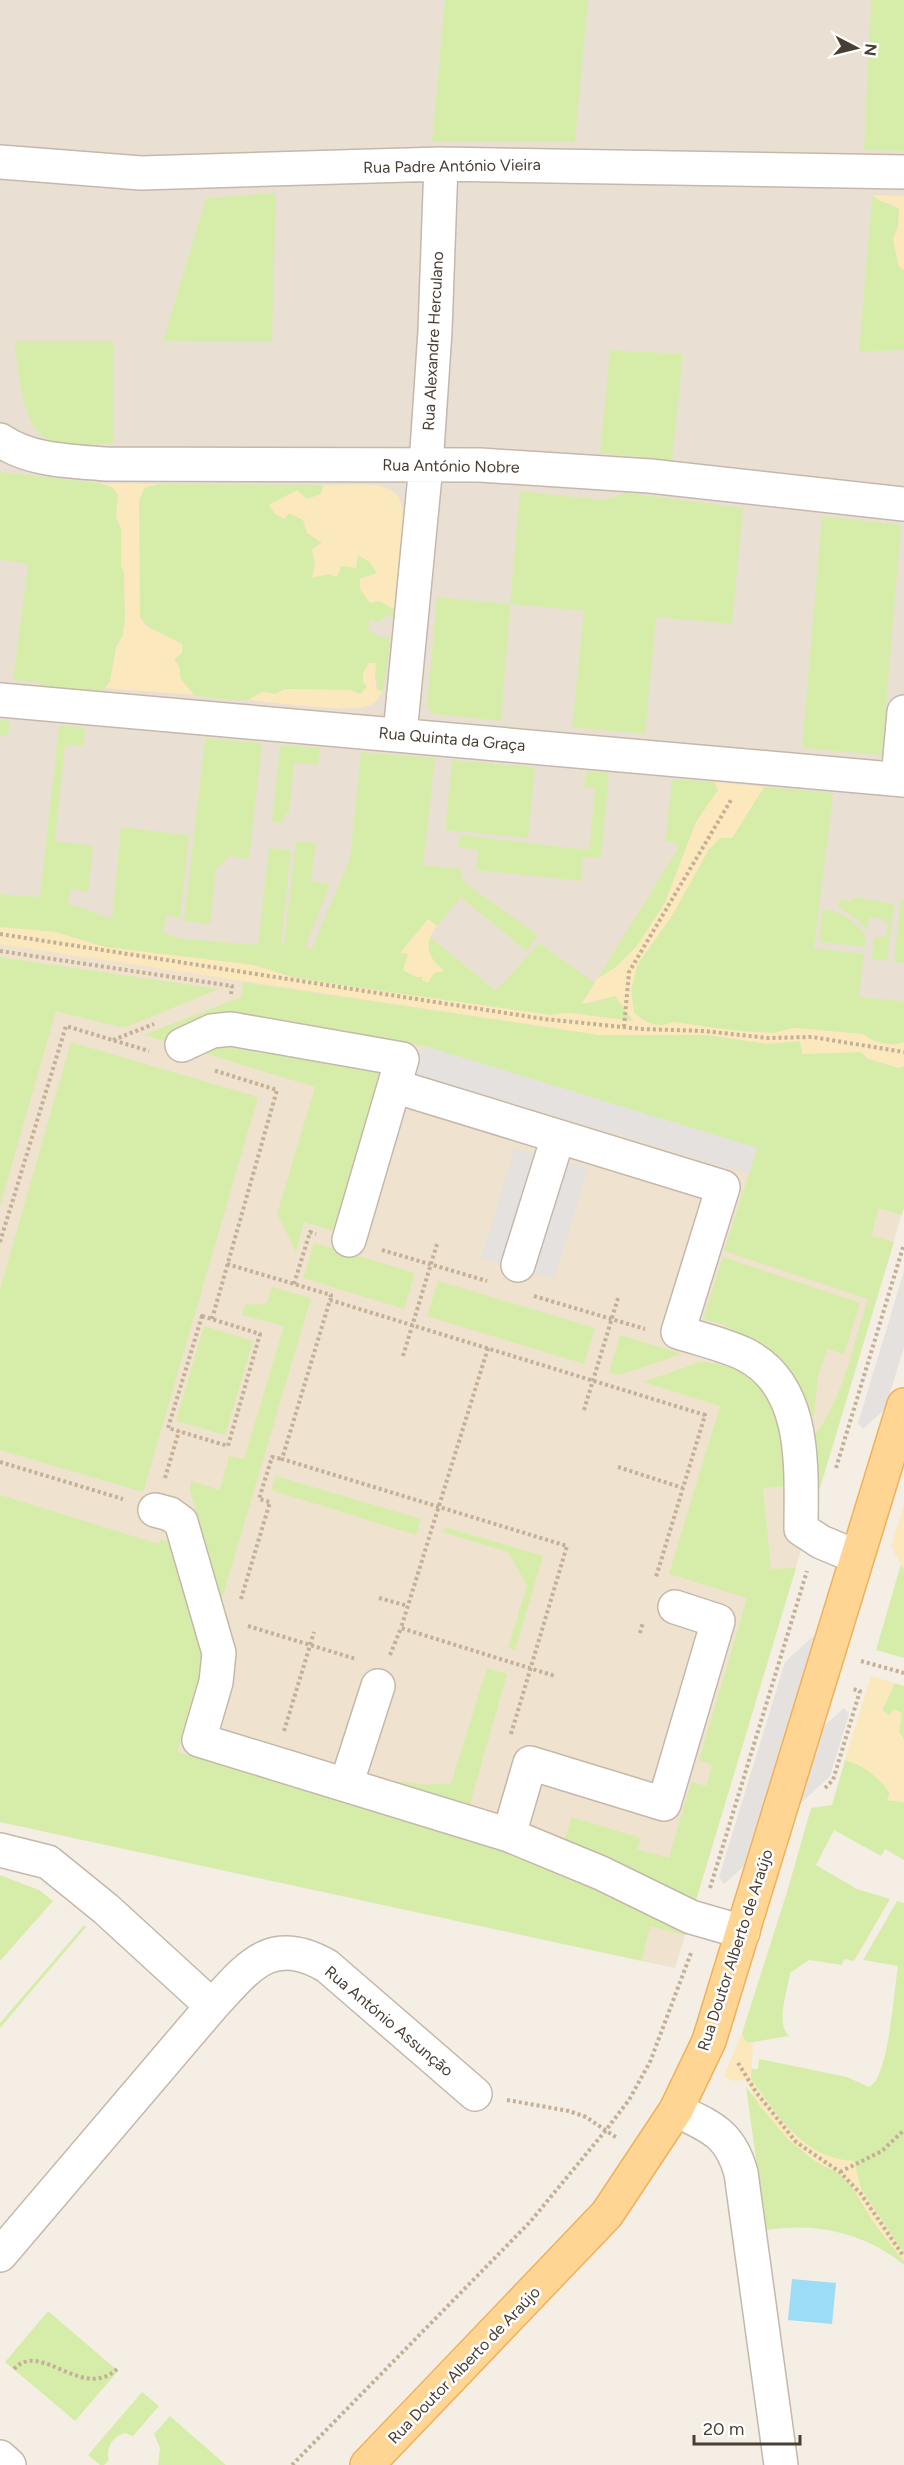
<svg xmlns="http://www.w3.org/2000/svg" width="904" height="2465" viewBox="0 0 904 2465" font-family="Figtree,sans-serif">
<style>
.residential{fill:#e9e0d3}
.education{fill:#efe2ce}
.green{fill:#d6edaa}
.sand{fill:#fce8bd}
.parking{fill:#e5e1de}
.water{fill:#9cdcf7}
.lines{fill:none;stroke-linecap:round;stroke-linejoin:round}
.minor-casing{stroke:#c4b8aa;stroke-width:36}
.major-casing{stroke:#efb159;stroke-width:36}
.path{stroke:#c4af97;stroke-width:4;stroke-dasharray:3 3;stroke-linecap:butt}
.minor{stroke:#fff;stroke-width:33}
.major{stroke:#ffd594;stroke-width:33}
.labels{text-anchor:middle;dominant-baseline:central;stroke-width:5;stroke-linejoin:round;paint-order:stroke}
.street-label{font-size:16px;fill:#483e34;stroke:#fff}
</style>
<rect width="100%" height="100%" fill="#f4eee5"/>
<path class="residential" d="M 0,0 L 904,0 L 904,1079 L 0,944 Z"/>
<path class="education" d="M 0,944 L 904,1079 L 904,1207 L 675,1968 L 0,1822 Z"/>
<path class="green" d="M 445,0 L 588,0 L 575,142 L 432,142 Z
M 871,0 L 904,0 L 904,151 L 864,150 Z
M 276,193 L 272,342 L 163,341 L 206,198 Z
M 872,195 C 880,203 889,203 899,209 L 898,227 L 893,239 L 899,267 L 904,270 L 904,350 L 859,352 Z
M 14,341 L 113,341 L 113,444 C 94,444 69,447 52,441 C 20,430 19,369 14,341 Z
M 610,350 L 683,354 L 672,460 L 600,453 Z
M 0,472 L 100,483 L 113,488 L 118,495 L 116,517 L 121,528 L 121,567 L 124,570 L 125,619 L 123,635 L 116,647 L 110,682 L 98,697 L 89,696 L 81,690 L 75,692 L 45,689 L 38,682 L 13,680 L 28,564 L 0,560 Z
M 158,484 L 324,485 L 321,494 L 307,499 L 297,491 L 269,505 L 284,519 L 288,513 L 304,520 L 307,533 L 322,543 L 312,549 L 315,564 L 341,566 L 357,555 L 370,562 L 377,573 L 360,579 L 379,601 L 394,609 L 393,617 L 385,616 L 380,622 L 370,620 L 368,629 L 380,637 L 391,637 L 383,691 L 377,690 L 378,684 L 369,663 L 363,673 L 363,682 L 368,687 L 360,694 C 341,687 296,688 277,693 C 273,694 268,692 263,692 C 257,693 252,699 246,700 C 230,701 211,697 194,695 L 180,678 L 180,669 L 174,658 L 182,644 C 168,638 148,629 140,617 L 139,501 L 144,488 Z
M 520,491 L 603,500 L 626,493 L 743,508 L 732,624 L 656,617 L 645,734 L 572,727 L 584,611 L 510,604 L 501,721 L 434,714 L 427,707 L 437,597 L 510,604 Z
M 822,516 L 901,525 L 882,755 L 802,748 Z
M 0,720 L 10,721 L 8,736 L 0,735 Z
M 59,725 L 85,728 L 83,746 L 65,745 L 55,841 L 93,846 L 88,893 L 72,888 L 67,903 L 112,919 L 121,827 L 189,835 L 180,918 L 166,914 L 163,933 L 183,939 L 258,945 L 269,848 L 291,850 L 281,944 L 284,945 L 296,841 L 316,843 L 311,881 L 330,884 L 305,948 L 312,949 L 350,858 L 361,752 L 435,758 L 423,865 L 462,869 L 461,880 L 538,935 L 526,951 L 461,897 L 437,926 L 428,920 L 400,953 L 408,953 L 434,973 L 444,971 C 430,961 427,952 429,936 L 496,991 L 539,943 L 595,983 L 582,1003 L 592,1003 L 615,996 L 634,1021 L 569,1013 L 551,1015 L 347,986 L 292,977 L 253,965 L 105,947 L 55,932 L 0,927 L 0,894 L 40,897 Z
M 205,738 L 262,743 L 249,859 L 229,856 L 216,869 L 210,924 L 184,921 Z
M 280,745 L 320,748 L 318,765 L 294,763 L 289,813 L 285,813 L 283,823 L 272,822 Z
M 452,760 L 535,767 L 528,838 L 445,830 Z
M 586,771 L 609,773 L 601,858 L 583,857 L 581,881 L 476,870 L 478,850 L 458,847 L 460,835 L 589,850 L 595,788 L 584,787 Z
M 672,779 L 715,782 L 718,790 L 696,822 L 665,903 L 637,946 L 616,967 L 597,979 L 679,847 L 675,843 L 665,842 Z
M 764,787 L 833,793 L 814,948 L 864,954 L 859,997 L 904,1001 L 904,1042 C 890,1047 874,1043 863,1034 L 794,1028 L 773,1033 L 665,1026 L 646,1023 L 634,1013 L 631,991 L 637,965 L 673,914 L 709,849 L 720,838 L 732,838 Z
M 853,897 L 894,904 L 887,961 L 872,959 L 874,937 L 884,937 L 889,925 L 882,919 L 869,917 L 867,930 L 855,917 L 838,907 L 839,900 L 852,901 Z
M 901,898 L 904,898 L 904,963 L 894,962 Z
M 823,909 C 843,912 853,921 866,936 L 865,947 L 819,942 Z
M 0,957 L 219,989 L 123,1028 L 56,1011 L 0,1206 Z
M 243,982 L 600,1035 L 708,1035 L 768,1044 L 801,1041 L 802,1053 L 861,1052 L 867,1059 L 899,1068 L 904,1066 L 904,1207 L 902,1215 L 879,1208 L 871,1236 L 894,1242 L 820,1488 L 815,1486 L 813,1436 C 842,1405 854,1340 868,1299 L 724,1251 L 757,1148 L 424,1046 L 227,1012 L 198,1019 L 164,1041 L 143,1035 L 241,997 Z
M 71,1042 L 258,1097 L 143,1492 L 0,1450 L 0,1289 Z
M 230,1044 L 381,1069 L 334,1231 L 304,1222 L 296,1252 L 277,1214 L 315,1087 L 197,1051 L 207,1047 Z
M 314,1243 L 415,1273 L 404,1309 L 303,1278 Z
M 723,1257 L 860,1303 L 844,1354 L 827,1349 L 818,1377 L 814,1416 L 807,1415 L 758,1344 L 724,1325 L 703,1319 Z
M 438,1281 L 595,1328 L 584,1364 L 427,1316 Z
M 272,1287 L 311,1298 L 221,1602 L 190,1490 L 191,1481 L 220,1490 L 229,1456 L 244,1459 L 284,1326 L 242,1315 L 245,1305 L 267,1303 Z
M 204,1326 L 253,1341 L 225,1435 L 176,1421 Z
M 620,1335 L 682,1354 L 619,1375 L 609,1372 Z
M 700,1362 C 737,1362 769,1384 781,1421 C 787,1441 787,1465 790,1486 L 763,1488 L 771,1569 L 796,1568 L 694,1907 L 564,1841 L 572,1817 L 641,1838 L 637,1849 L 669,1858 L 691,1782 L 706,1786 L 712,1765 L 699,1760 L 747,1598 L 669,1574 L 720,1406 L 643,1382 Z
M 276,1476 L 421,1519 L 416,1535 L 271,1490 Z
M 0,1495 L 159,1544 L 161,1539 L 174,1544 L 205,1654 L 177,1752 L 459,1834 L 576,1877 L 686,1932 L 685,1935 L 650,1926 L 642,1961 L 0,1822 Z
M 445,1527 L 543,1556 L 515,1650 L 508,1648 L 527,1585 L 508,1552 L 443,1532 Z
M 901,1564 L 904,1569 L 904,1658 L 876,1650 Z
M 487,1668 L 507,1674 L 469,1807 L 394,1787 L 395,1781 L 428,1785 L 451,1783 Z
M 895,1683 L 904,1686 L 904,1740 L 889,1715 L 882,1710 Z
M 845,1760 C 864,1765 879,1777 890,1793 L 888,1800 L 904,1802 L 904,1860 L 885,1849 L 881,1856 L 834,1830 L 816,1865 L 857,1889 L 890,1899 L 854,1961 L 844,1959 L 842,1965 L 809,1960 L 790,1973 C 788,1989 775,2023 789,2036 L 748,2043 L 743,2038 L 742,2033 L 787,1892 L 811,1808 L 832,1805 Z
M 0,1875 L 39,1890 L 53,1901 L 0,1961 Z
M 897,1901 L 904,1903 L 904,2253 L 861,2189 L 854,2161 C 804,2160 778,2116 751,2079 L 751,2069 L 758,2069 L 759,2059 L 847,2077 L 869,2087 C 889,2078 894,1989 898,1966 L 863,1960 Z
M 84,1925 L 86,1927 L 0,2028 L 0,2023 Z
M 746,2087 L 788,2139 L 815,2161 L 839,2173 L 851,2185 L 874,2223 L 904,2261 L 904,2265 C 866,2233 815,2222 766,2230 Z
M 48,2311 L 118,2371 L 75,2421 L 5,2362 Z
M 142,2392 L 159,2406 L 133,2436 L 125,2433 C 113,2436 105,2448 109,2460 L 104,2465 L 100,2465 L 88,2455 Z
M 170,2416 L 226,2465 L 158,2465 L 160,2448 L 154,2434 Z"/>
<path class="sand" d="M 872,195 L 904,196 L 904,270 L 899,267 L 893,239 L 898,227 L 899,209 C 889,202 880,203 872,195 Z
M 100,483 L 158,484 L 144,488 L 139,501 L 140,617 L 146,626 L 182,644 L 182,653 L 174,659 L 180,669 L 180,678 L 194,695 L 105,688 L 110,682 L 116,647 L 123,635 L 125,619 L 124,571 L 121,567 L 121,528 L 116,517 L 118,495 L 113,488 Z
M 324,485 C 344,486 381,479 396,494 C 402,500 402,509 403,517 L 394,609 L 379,601 L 370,603 L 360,589 L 360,579 L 377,573 L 370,562 L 358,555 L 356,568 L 341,566 L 337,577 L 328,574 L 312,578 L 315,564 L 312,549 L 322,543 L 307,533 L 303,520 L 289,513 L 284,519 L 275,514 L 269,505 L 297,490 L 307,499 L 321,494 Z
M 369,663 L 376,663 L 375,679 L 377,690 L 383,691 C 379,697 377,702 370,705 C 351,714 273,702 248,700 L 262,692 L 276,694 L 284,689 L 350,690 L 360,694 L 367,687 L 363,682 L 363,673 Z
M 715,782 L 764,787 L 732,838 L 720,838 L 709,849 L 673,914 L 637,965 L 631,991 L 634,1013 C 646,1023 658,1029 673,1022 L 740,1031 L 773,1033 L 794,1028 L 863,1034 C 874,1043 890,1047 904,1042 L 904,1066 L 899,1068 L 867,1058 L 861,1052 L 802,1054 L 800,1041 L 768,1044 L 708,1035 L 600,1035 L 0,944 L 0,927 L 55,932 L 105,947 L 253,965 L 292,977 L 347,986 L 551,1015 L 568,1013 L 633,1021 L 615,996 L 582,1004 L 597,979 L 616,967 L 637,946 L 665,903 L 696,822 L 718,790 Z
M 428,919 L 437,926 C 423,943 427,959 445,971 L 434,973 L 428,983 L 422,980 L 423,977 L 416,977 L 403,970 L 408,954 L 400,953 Z
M 904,1504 L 904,1569 L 891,1547 Z
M 871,1676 L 895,1683 L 882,1710 L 889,1715 L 894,1709 L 902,1713 L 899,1733 L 904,1740 L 904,1802 L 887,1800 L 890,1793 C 879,1777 864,1765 845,1760 Z
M 742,2033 L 745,2041 L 753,2044 L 751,2079 C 777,2116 804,2160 854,2161 L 861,2189 L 904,2253 L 904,2261 L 874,2223 L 851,2185 L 838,2173 L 815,2161 L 788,2139 L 759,2105 L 745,2080 L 733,2081 L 724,2076 Z"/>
<path class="parking" d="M 424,1046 L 757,1148 L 749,1174 L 416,1074 Z
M 515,1148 L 537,1155 L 503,1265 L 481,1258 Z
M 563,1161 L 588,1169 L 554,1278 L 530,1271 Z
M 904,1271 L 904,1347 L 885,1409 L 863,1429 L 858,1423 Z
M 817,1633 L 748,1863 L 724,1884 L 719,1877 L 785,1662 Z
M 844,1708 L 849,1714 L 830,1776 L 800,1804 L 823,1727 Z"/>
<path class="water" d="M 792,2279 L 836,2283 L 832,2324 L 788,2320 Z"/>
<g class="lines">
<g class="minor-casing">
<path id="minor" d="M 0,162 L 141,173 L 441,164 L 904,172
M 0,440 C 30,461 71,461 106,464 L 480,465 L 650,476 L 904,504
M 0,700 L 904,780
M 400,734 L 426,465 L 435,331 L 441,164
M 898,779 L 904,712
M 182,1045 L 212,1031 L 231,1029 L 402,1059 L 349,1240
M 394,1086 L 723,1187 L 678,1332 C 700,1339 723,1344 744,1354 C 808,1385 801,1469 801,1529 L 821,1542 L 857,1557
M 518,1265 L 558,1137
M 155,1510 L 170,1514 L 181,1522 L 219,1653 L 216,1682 L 199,1740 L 509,1835 L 601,1873 L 691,1917 L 743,1932
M 346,1785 L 378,1686
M 509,1835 L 530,1763 L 664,1804 L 718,1621 L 675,1607
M 0,1850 L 48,1862 L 106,1909 L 212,2006
M 676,2110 C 711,2127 730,2133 741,2173 L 781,2465
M 0,2255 L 212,2006 C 249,1966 271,1934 327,1966 L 475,2094
M 0,2457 L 9,2465"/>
</g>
<g class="major-casing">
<path id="major" d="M 367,2465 L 607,2214 L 676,2110 L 709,2041 L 904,1405"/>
</g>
<path class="path" d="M 0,934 L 544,1019 L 642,1029 L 704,1031 L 768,1038 L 812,1037 L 904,1052
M 0,951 L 232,986 L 231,994
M 624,1027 L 629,972 L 731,800
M 113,1040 L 154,1024
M 0,1242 L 66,1026 L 149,1051
M 382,1250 L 487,1281
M 227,1264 L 331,1295 L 330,1300
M 294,1284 L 310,1232 L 316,1234
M 534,1296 L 645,1329
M 202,1316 L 260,1334 L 228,1446 L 168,1428 Z
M 212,1319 L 277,1090 L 213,1070
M 488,1348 L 401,1628 L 555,1676
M 403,1356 L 437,1244
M 584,1410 L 618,1298
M 0,1462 L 123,1499
M 618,1467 L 683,1488
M 836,1468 L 904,1244
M 165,1478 L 179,1431
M 379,1598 L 408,1606
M 241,1599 L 270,1502 L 259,1499 L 272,1457 L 282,1459
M 248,1626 L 356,1659
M 640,1633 L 643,1622
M 390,1655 L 401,1628
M 861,1661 L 904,1673
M 284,1731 L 314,1632
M 511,1734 L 567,1546 L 282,1459 L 330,1300 L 705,1415 L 656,1577
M 825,1788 L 833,1780 L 860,1691 L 853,1689
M 710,1888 L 807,1571
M 738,2063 L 756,2092 L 796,2142 L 840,2172 L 861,2194 L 904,2257
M 507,2100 L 569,2111 L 586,2117 L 617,2138
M 840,2172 L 882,2151 L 904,2130
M 14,2369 C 41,2339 84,2404 119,2367
M 292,2465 L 530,2222 L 606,2130 L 629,2100 L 650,2062 L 691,1953"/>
<use href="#minor" class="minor"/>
<use href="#major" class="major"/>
</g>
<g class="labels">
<g class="street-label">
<text transform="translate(452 166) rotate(-1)">Rua Padre António Vieira</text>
<text transform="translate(433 341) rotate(-87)">Rua Alexandre Herculano</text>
<text transform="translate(451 466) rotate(1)">Rua António Nobre</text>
<text transform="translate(452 739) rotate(5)">Rua Quinta da Graça</text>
<text transform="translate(735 1950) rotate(-72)">Rua Doutor Alberto de Araújo</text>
<text transform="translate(389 2021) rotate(40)">Rua António Assunção</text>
<text transform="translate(464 2365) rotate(-46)">Rua Doutor Alberto de Araújo</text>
</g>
</g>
<g transform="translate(856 48) rotate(97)" stroke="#ffffff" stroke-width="4.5" paint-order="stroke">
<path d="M0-4.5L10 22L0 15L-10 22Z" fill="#483e34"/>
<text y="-9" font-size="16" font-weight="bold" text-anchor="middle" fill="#483e34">N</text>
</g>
<path d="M694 2435v9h106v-9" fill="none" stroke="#483e34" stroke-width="3"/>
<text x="703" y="2435" font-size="18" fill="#483e34" stroke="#ffffff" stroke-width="4.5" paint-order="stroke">20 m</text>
</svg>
